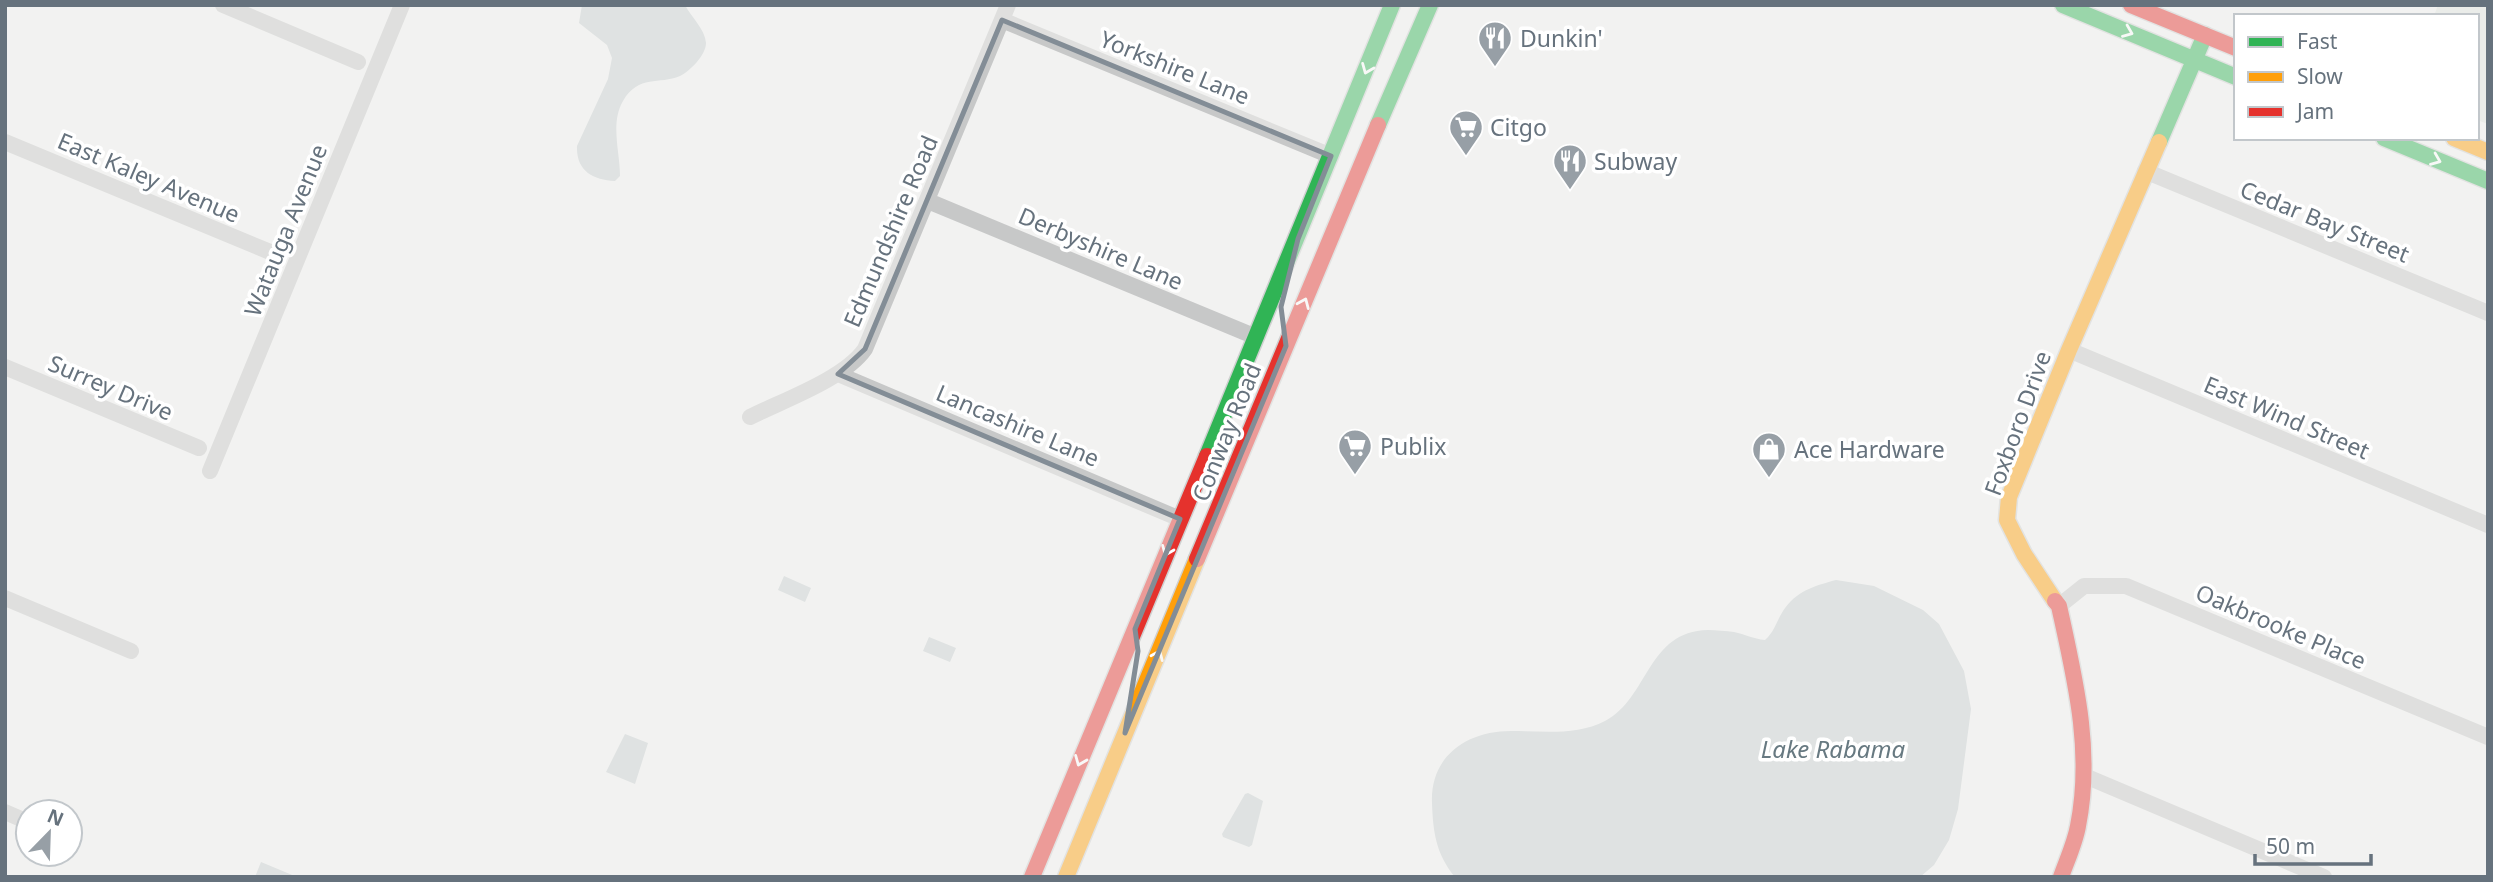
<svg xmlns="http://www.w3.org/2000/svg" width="2493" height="882" viewBox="0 0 2493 882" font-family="'Noto Sans',sans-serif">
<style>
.green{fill:#e0e4df}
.water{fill:#c7ced0}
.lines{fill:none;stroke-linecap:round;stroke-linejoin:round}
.fast-casing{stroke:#cfd0d0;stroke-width:19}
.slow-casing{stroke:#cfd0d0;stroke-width:19}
.jam-casing{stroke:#cfd0d0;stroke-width:19}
.street{stroke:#c7c8c8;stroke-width:16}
.fast{stroke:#30b455;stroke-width:16}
.slow{stroke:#ff9f0a;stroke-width:16}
.jam{stroke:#e5322d;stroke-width:16}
.oneway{stroke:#fff}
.marked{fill:none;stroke:#838d96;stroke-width:5;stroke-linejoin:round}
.labels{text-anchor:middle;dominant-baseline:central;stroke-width:7;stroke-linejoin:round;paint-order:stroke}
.poi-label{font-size:23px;fill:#66727d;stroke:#fff;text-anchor:start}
.street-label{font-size:23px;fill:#66727d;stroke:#fff}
.water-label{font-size:24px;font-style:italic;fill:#677981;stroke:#fff}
</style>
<rect width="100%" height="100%" fill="#f2f2f1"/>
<path class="green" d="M 2438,5 L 2488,5 L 2488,124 L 2477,120 L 2477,16 L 2434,16 Z"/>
<path class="water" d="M 582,5 L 685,5 C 691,17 705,29 706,43 C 706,55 690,71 680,76 C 659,85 639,74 623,101 C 610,123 620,152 620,176 L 615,181 C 593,180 576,171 577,146 L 608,79 L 612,58 L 607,45 L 579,23 Z
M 784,576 L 811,588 L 805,602 L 778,590 Z
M 1836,580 L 1874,586 L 1923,610 L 1939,624 L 1964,671 L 1971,709 L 1958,809 L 1949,840 L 1934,865 L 1920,877 L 1455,877 C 1436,854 1433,832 1432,803 C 1430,756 1467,731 1511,731 C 1541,731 1577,736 1605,721 C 1649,698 1647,631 1708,630 C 1716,630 1726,631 1734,632 C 1745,634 1753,639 1765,640 C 1775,631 1776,622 1783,611 C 1796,591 1814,586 1836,580 Z
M 929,637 L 956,648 L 950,662 L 923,651 Z
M 625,734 L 648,743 L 635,784 L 606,772 Z
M 1248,793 L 1263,801 L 1252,845 L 1249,847 L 1223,837 L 1222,834 L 1245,794 Z
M 261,862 L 297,877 L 255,877 Z"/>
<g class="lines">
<g class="fast-casing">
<path id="fast" d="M 2063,5 L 2236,77
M 1378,125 L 1430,5
M 2384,138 L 2488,181
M 2159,142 L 2205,35
M 1207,456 L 1392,5"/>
</g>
<g class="slow-casing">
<path id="slow" d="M 2454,138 L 2488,152
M 2055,601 L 2024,554 L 2007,520 L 2009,497 L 2069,350 L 2159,142
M 1066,877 L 1197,559"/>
</g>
<g class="jam-casing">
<path id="jam" d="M 2131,5 L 2236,48
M 1197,559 L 1378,125
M 2055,601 L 2059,606 C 2075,679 2093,751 2078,826 C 2075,843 2067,860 2061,877
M 1032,877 L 1207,456"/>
</g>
<path class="street" d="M 223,5 L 358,62
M 1002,20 L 1331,156
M 5,142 L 275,254
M 2145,171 L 2488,313
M 928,201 L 1256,337
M 2069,350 L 2488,525
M 5,367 L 199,448
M 838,374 L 1180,519
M 750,417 C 784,400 844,379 865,349 L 1008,5
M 210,471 L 402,5
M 5,598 L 131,651
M 2059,606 L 2084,586 L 2126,586 L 2488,737
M 2085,776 L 2324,877
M 5,812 L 28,822"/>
<use href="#fast" class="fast"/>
<use href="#slow" class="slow"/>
<use href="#jam" class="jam"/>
</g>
<defs><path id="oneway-chevron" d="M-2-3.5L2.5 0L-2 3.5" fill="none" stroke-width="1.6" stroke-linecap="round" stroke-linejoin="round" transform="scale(1.75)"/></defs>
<g class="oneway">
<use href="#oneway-chevron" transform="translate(2128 32) rotate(22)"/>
<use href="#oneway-chevron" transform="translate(1367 69) rotate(112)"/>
<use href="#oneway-chevron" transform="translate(2436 160) rotate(22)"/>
<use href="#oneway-chevron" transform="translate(1304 303) rotate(-67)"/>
<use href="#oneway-chevron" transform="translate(1167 551) rotate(112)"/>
<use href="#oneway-chevron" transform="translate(1158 655) rotate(-67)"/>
<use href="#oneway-chevron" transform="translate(1080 761) rotate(112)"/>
</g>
<path d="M0 0H2493V882H0ZM 1002,20 L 1331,156 L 1298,239 L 1281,307 L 1286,346 L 1125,733 L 1138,651 L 1135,629 L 1180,519 L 838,374 L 865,349 Z" fill="#f2f2f1" fill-opacity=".55" fill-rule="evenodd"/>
<path class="marked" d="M 1002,20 L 1331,156 L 1298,239 L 1281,307 L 1286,346 L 1125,733 L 1138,651 L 1135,629 L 1180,519 L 838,374 L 865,349 Z"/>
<defs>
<g id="restaurant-pin" transform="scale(1.75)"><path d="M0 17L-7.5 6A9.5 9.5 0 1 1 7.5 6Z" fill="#979fa6" stroke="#fff"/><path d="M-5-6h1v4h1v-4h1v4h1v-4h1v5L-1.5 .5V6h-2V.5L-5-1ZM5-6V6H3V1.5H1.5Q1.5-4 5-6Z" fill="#fff"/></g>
<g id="supermarket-pin" transform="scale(1.75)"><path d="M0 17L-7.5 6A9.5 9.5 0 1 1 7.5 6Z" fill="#979fa6" stroke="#fff"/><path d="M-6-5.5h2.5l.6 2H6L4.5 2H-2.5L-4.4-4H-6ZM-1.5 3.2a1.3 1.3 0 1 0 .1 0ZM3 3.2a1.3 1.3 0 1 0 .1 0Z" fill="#fff"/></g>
<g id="shop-pin" transform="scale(1.75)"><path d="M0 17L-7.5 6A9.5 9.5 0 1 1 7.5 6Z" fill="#979fa6" stroke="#fff"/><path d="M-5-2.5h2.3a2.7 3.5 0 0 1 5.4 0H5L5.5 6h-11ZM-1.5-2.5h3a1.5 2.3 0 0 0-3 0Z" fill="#fff"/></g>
</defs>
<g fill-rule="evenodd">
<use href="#restaurant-pin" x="1495" y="38"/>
<use href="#supermarket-pin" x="1466" y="127"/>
<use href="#restaurant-pin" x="1570" y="161"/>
<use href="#supermarket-pin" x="1355" y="446"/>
<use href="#shop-pin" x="1769" y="449"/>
</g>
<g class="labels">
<g class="poi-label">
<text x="1520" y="38">Dunkin'</text>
<text x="1490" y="127">Citgo</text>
<text x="1594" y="161">Subway</text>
<text x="1380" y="446">Publix</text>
<text x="1794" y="449">Ace Hardware</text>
</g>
<g class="street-label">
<text transform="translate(1175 67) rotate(22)">Yorkshire Lane</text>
<text transform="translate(149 177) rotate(23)">East Kaley Avenue</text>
<text transform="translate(2325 221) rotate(22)">Cedar Bay Street</text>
<text transform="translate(285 230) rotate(-68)">Watauga Avenue</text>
<text transform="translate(890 231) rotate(-67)">Edmundshire Road</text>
<text transform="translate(1101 248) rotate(23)">Derbyshire Lane</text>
<text transform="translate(111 387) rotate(23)">Surrey Drive</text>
<text transform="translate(2287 417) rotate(23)">East Wind Street</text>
<text transform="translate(2017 423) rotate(-70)">Foxboro Drive</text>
<text transform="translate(1018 425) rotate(23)">Lancashire Lane</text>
<text transform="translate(1226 432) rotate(-68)">Conway Road</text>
<text transform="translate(2281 626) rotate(23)">Oakbrooke Place</text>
</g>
<g class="water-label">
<text x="1833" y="748">Lake Rabama</text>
</g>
</g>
<rect width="2493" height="882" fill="none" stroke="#66727d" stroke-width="14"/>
<rect x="2234" y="14" width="245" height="126" fill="#ffffff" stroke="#c2c7cb" stroke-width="2"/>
<rect x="2248" y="37" width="35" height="10" fill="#30b455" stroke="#c2c7cb" stroke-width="2"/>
<text x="2297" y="49" font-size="21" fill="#66727d">Fast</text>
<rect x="2248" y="72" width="35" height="10" fill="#ff9f0a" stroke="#c2c7cb" stroke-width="2"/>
<text x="2297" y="84" font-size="21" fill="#66727d">Slow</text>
<rect x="2248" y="107" width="35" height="10" fill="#e5322d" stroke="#c2c7cb" stroke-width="2"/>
<text x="2297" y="119" font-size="21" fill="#66727d">Jam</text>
<g transform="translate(49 833) rotate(23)"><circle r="33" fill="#ffffff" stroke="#c2c7cb" stroke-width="2"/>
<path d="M0-5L12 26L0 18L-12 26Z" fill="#979fa6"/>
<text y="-10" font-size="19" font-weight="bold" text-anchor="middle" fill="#66727d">N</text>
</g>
<path d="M2255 854v10h116v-10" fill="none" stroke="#66727d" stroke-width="3.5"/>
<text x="2266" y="854" font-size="21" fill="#66727d" stroke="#ffffff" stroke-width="5" paint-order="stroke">50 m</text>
</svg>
